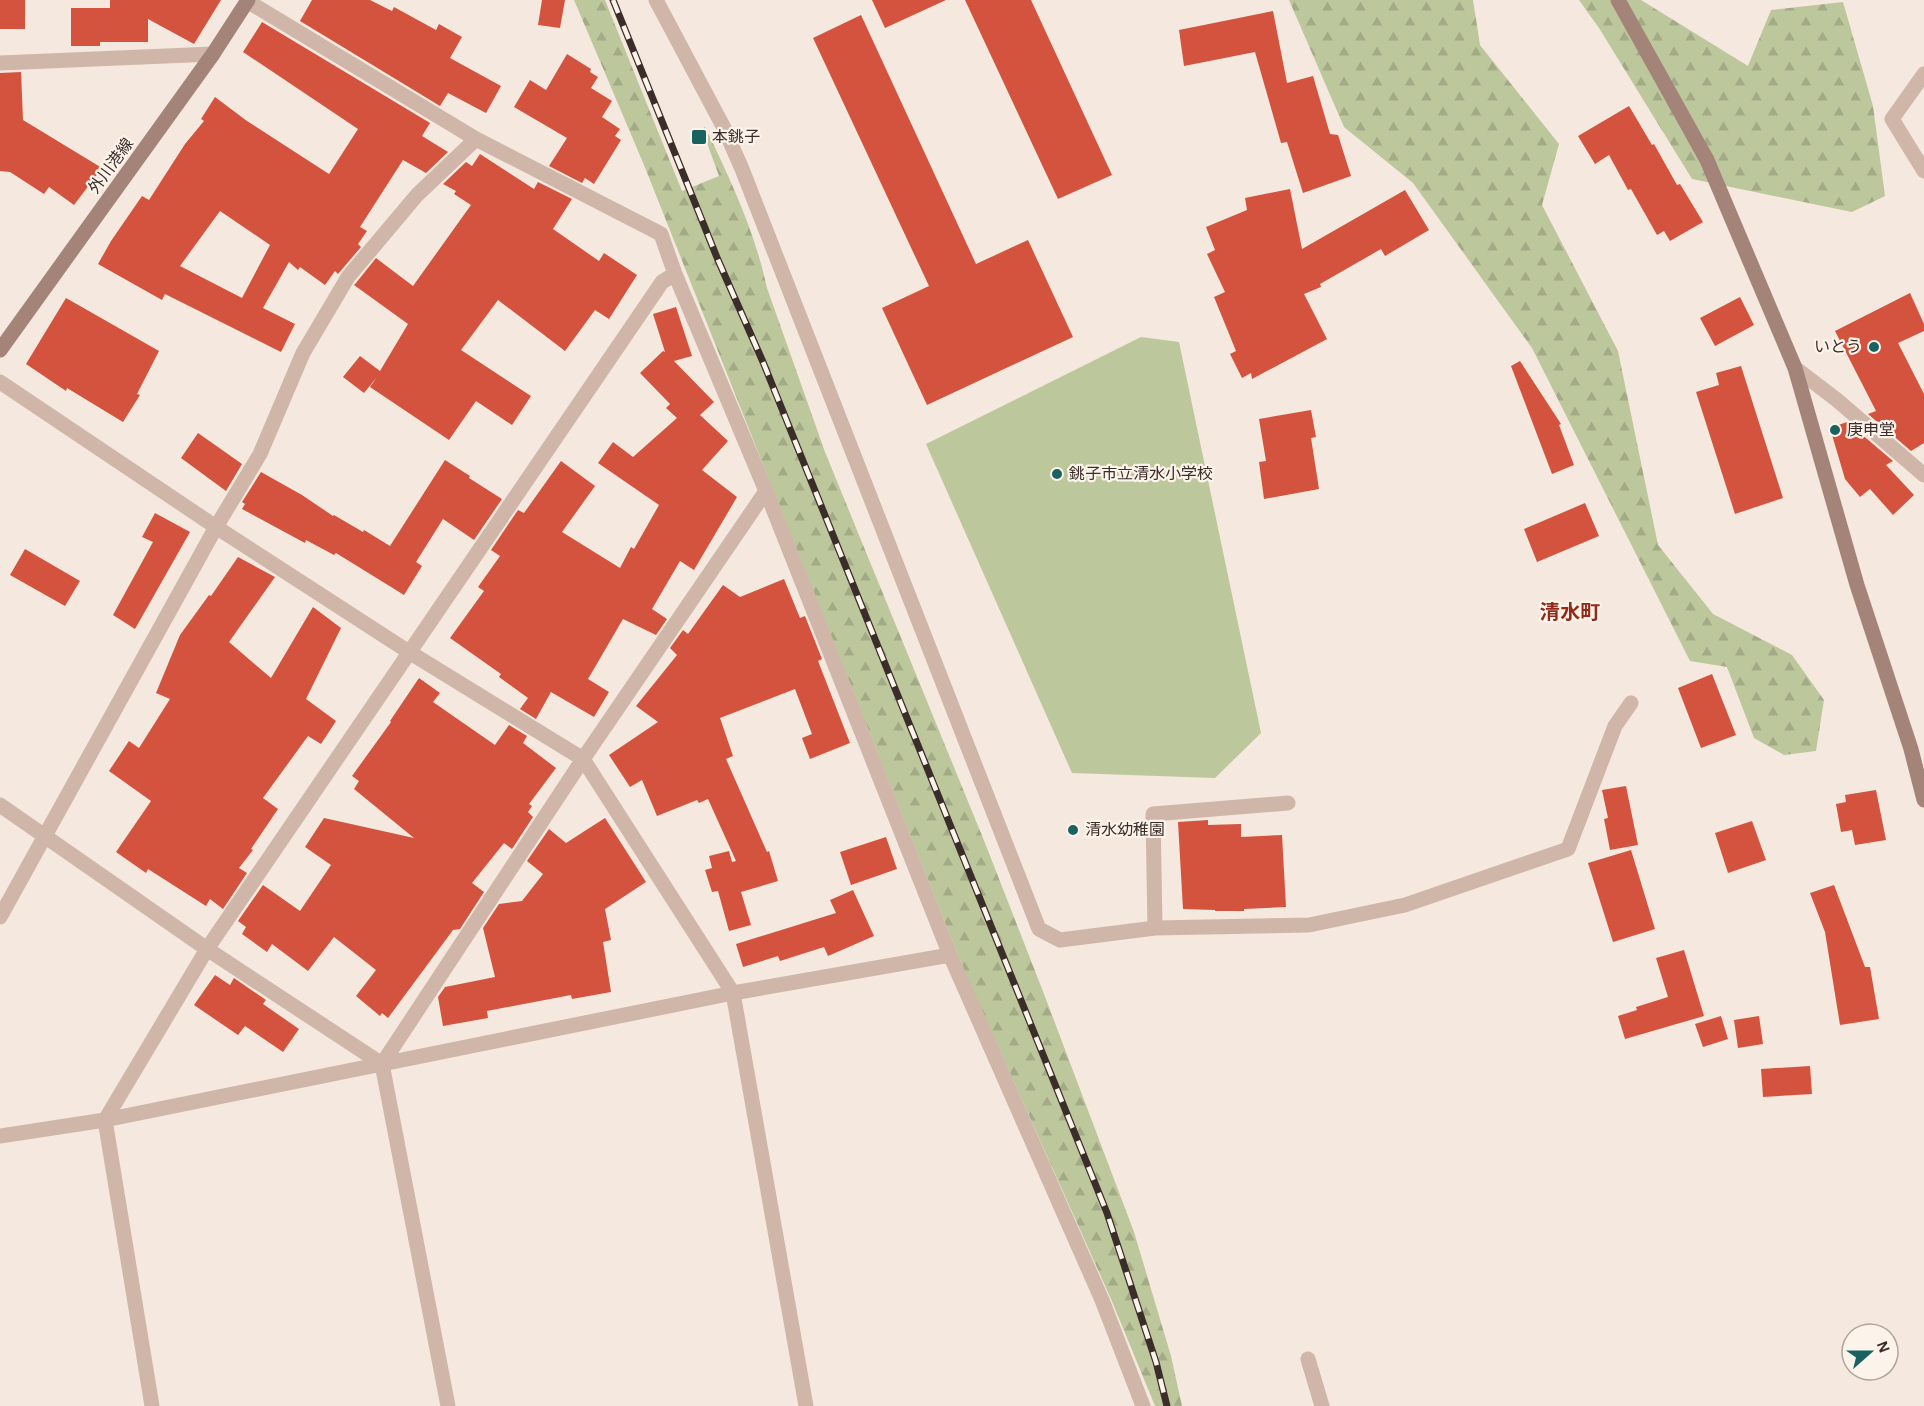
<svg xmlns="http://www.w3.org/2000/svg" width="1924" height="1406" viewBox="0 0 1924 1406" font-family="'Alegreya Sans','Noto Sans JP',sans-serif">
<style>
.green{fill:#bdc79c}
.forest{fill:url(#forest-firs)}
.building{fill:#d3533e;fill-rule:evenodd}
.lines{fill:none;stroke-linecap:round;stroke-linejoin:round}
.street{stroke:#cfb6a8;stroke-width:15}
.secondary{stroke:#a48479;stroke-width:15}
.rail-casing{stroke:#3b2d29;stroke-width:7}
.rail{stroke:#fcf3eb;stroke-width:4.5;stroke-dasharray:14;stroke-linecap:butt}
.poi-dot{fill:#196260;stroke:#fcf3eb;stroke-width:2}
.labels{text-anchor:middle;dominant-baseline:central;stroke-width:4.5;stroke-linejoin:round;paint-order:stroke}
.poi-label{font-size:16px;fill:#3b2d29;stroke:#fcf3eb;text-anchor:start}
.street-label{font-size:16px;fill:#3b2d29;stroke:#fcf3eb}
.quarter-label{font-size:20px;font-weight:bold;fill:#942918;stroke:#fcf3eb}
</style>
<defs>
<pattern id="forest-firs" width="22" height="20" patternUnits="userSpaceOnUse" patternTransform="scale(1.5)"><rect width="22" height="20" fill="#bdc79c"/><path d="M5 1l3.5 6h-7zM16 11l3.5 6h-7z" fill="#a3ab86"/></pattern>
</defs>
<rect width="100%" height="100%" fill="#f5e8de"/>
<path class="green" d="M 1141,337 L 1179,342 L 1261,733 L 1215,778 L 1072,773 L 926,444 Z"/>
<path class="forest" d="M 574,0 L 605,0 L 682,191 L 719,176 L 702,129 L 705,127 C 730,178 755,232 767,288 L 825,452 L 985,843 L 1044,994 L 1134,1232 L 1171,1356 L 1182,1406 L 1155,1406 L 1111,1299 L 964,970 L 644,165 Z
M 1289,0 L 1473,0 L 1480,45 L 1559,144 L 1542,205 L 1618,351 L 1658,545 L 1713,614 L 1792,655 L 1824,700 L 1816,751 L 1784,755 L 1754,738 L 1727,667 L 1690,661 L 1532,348 L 1413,183 L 1344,127 Z
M 1579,0 L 1641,0 L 1748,66 L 1771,10 L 1843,2 L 1873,106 L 1885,196 L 1852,212 L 1692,179 L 1599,28 Z"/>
<path class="building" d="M 0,0 L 25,0 L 25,29 L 0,29 Z
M 110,0 L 221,0 L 194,44 L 148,19 L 148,42 L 100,42 L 100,46 L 71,46 L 71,8 L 110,8 Z
M 312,0 L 370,0 L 392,11 L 394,7 L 436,30 L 439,24 L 462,37 L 450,58 L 501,86 L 486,113 L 448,93 L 440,106 L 300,21 Z
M 542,0 L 565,0 L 560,28 L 538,25 Z
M 872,0 L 946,0 L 885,28 Z
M 965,0 L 1031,0 L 1112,175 L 1058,199 Z
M 1273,11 L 1287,83 L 1313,76 L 1330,134 L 1338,135 L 1351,176 L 1303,193 L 1287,142 L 1281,143 L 1255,52 L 1184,66 L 1179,30 Z
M 861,15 L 976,264 L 1028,240 L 1073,337 L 927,405 L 882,308 L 929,286 L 813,38 Z
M 262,22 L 430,123 L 422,136 L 448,152 L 426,173 L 403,160 L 360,227 L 367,231 L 358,244 L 361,247 L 338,274 L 335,271 L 325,285 L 300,267 L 298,270 L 289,262 L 263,308 L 295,324 L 281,352 L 165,294 L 162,300 L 98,264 L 111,241 L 142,196 L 149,200 L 185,144 L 204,121 L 201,119 L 215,97 L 247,121 L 329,174 L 358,129 L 243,52 ZM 220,211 L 270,245 L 242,298 L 180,266 Z
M 567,54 L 591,69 L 590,72 L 598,77 L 591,88 L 612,101 L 602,117 L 620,129 L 615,136 L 621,140 L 594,184 L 585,178 L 582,183 L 549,166 L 567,138 L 514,107 L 530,80 L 546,90 Z
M 21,72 L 23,120 L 102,168 L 74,205 L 49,187 L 44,194 L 10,172 L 0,171 L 0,73 Z
M 1629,106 L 1652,145 L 1654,144 L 1677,185 L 1680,184 L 1703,222 L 1670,241 L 1664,231 L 1657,235 L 1631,189 L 1628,190 L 1609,155 L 1595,164 L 1578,136 Z
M 480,154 L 534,189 L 538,182 L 572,199 L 553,229 L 599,261 L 604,253 L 637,275 L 609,319 L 595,310 L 565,351 L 498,300 L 461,350 L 531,396 L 512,425 L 476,401 L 449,440 L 370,387 L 377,377 L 364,393 L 343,377 L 360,356 L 380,371 L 408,324 L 354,285 L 356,283 L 376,258 L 413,286 L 471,205 L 454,194 L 456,191 L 443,184 L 466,162 L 472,166 Z
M 1290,189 L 1302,249 L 1405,190 L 1429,230 L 1385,256 L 1381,249 L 1320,284 L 1321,287 L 1304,294 L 1327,339 L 1252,379 L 1251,373 L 1242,378 L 1230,354 L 1236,351 L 1214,297 L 1225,292 L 1207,254 L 1215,250 L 1206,227 L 1247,210 L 1245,198 Z
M 1910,293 L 1924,324 L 1924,331 L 1898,343 L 1924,394 L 1924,443 L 1911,451 L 1868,414 L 1876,411 L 1835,331 Z
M 1740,297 L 1754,325 L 1715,346 L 1700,318 Z
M 66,298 L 159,351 L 137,394 L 140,395 L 123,422 L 67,388 L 66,391 L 26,364 Z
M 676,307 L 692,356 L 674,361 L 714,402 L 700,415 L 728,441 L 702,470 L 737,497 L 694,570 L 680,561 L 652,609 L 667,619 L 656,635 L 623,619 L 588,679 L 609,692 L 594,717 L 551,692 L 536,719 L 520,709 L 528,698 L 499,677 L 501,674 L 450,638 L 484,591 L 478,587 L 500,556 L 491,550 L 518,510 L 524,513 L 561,461 L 595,486 L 562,532 L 620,568 L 631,547 L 634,549 L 659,505 L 598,463 L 613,442 L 633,457 L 677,418 L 666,408 L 670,404 L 640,373 L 663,351 L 665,352 L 653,314 Z
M 1520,361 L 1561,424 L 1559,425 L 1574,465 L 1552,474 L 1511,366 Z
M 1741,366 L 1783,498 L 1735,514 L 1696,392 L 1719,385 L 1716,373 Z
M 1311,410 L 1316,437 L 1311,438 L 1319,489 L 1264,499 L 1259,462 L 1266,461 L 1259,419 Z
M 1847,422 L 1893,461 L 1886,465 L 1914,495 L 1893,515 L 1870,489 L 1860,497 L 1845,479 L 1830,428 Z
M 198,433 L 242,464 L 226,491 L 181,458 Z
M 445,460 L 470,476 L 469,478 L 502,499 L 474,540 L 443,519 L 416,562 L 422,566 L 404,595 L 336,553 L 334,555 L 306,540 L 305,543 L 242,509 L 245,504 L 242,502 L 261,472 L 302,495 L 333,516 L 334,515 L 363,532 L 364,530 L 390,546 Z
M 1585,503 L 1599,536 L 1537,562 L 1524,529 Z
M 155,513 L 190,532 L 135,629 L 113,615 L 153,542 L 142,537 Z
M 25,549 L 80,581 L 65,606 L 10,575 Z
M 238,557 L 275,577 L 229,642 L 271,678 L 313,607 L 341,628 L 306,699 L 336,721 L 321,744 L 308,736 L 263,798 L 278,809 L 251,849 L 253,850 L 239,868 L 247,873 L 223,909 L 210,899 L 206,906 L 148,869 L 146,873 L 116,852 L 151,801 L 109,771 L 129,741 L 139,748 L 170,699 L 156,693 L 180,635 L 209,595 L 211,596 Z
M 784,579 L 800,618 L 805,616 L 822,659 L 818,661 L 850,743 L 810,759 L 802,738 L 812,734 L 795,689 L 720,718 L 733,756 L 726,759 L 767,852 L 769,851 L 778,881 L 741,892 L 751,925 L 729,931 L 718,891 L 712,892 L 705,870 L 712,868 L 709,856 L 729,851 L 732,862 L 736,861 L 708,799 L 699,803 L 697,800 L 657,816 L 642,780 L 630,787 L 609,755 L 658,722 L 636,706 L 677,655 L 670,648 L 683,630 L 688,634 L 723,585 L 740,597 Z
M 1712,674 L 1736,735 L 1701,748 L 1678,688 Z
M 419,678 L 440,693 L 433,702 L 495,745 L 509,725 L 527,736 L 523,743 L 556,768 L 529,804 L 532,806 L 528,812 L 533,817 L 512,849 L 504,843 L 472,883 L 484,892 L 460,929 L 453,930 L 388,1018 L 382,1013 L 380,1016 L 356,996 L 376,970 L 334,937 L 308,971 L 272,944 L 267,952 L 242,934 L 246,927 L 238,921 L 263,885 L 300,911 L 331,865 L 305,847 L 324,818 L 414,838 L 354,789 L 359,781 L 352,776 L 391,722 L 390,721 Z
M 1626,786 L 1638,845 L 1610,850 L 1604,819 L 1608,818 L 1602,790 Z
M 1876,790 L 1886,840 L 1855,845 L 1852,830 L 1841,832 L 1836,804 L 1846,802 L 1845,795 Z
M 605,818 L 646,882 L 605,909 L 611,940 L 603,942 L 611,992 L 572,999 L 571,995 L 487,1011 L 488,1018 L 443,1026 L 438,997 L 445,987 L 495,977 L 483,928 L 499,904 L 522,901 L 543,874 L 527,861 L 549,829 L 566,843 Z
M 1208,820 L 1208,825 L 1241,824 L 1241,837 L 1282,835 L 1286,907 L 1244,909 L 1244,911 L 1215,911 L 1215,910 L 1183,909 L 1178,822 Z
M 1752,821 L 1766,860 L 1728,873 L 1715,833 Z
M 886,837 L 897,869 L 851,885 L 840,852 Z
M 1631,850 L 1655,929 L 1613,942 L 1588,863 Z
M 1834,885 L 1865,967 L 1870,967 L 1879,1019 L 1840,1025 L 1825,932 L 1810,893 Z
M 853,890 L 874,936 L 828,956 L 824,947 L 780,961 L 778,956 L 743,967 L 736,944 L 836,913 L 830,900 Z
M 1684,950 L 1704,1016 L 1625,1039 L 1618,1016 L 1637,1010 L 1636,1007 L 1668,997 L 1656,958 Z
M 215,975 L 230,985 L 234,978 L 266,1000 L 263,1004 L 299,1029 L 283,1052 L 245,1026 L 238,1035 L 194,1005 Z
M 1721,1016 L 1728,1039 L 1703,1047 L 1695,1024 Z
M 1759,1016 L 1763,1044 L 1738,1048 L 1734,1020 Z
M 1810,1066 L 1812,1094 L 1763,1097 L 1761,1069 Z"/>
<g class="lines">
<path class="street" d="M 656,0 L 724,128 L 742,169 L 1039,929 L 1060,940 L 1155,928 L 1309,925 L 1405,905 L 1568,849 L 1615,726 L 1631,703
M 247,1 L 476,139 L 661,234 L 675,274 L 766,491 L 950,955 L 1102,1300 L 1143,1406
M 0,63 L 213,54
M 1924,74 L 1892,119 L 1924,171
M 1795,368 L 1837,400 L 1924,475
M 0,382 L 216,527 L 409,652 L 583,759 L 733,993 L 806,1406
M 0,805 L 207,949 L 382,1064
M 0,917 L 216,527 L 260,454 L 303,353 L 348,277 L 417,195 L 476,139
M 1155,928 L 1153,814 L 1288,803
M 0,1136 L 105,1120 L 733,993 L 950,955
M 1308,1359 L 1322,1406
M 152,1406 L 105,1120 L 207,949 L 662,282 L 675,274
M 448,1406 L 382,1064 L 583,759 L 766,491"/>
<path class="secondary" d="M 1618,0 L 1707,160 L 1795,368 L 1857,585 L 1911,749 L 1924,800
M 0,350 L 213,54 L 248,0"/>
<g class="rail-casing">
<path id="rail" d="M 613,0 L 718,260 L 763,362 L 1107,1213 L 1156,1362 L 1167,1406"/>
</g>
<use href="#rail" class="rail"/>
</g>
<g class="poi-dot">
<rect x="691" y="129" width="16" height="16" rx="3"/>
<circle cx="1874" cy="347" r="6"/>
<circle cx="1835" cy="430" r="6"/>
<circle cx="1057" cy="474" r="6"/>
<circle cx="1073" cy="830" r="6"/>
</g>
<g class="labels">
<g class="poi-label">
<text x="712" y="137">本銚子</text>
<text x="1862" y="347" text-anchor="end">いとう</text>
<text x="1847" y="430">庚申堂</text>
<text x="1069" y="474">銚子市立清水小学校</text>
<text x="1085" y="830">清水幼稚園</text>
</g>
<g class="street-label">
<text transform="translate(111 166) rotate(-54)">外川港線</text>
</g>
<g class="quarter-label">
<text x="1570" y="613">清水町</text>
</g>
</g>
<g transform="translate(1870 1352) rotate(69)"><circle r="28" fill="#fcf3eb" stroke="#afa49d" stroke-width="1.5"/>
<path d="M0-4.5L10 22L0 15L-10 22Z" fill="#196260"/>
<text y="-9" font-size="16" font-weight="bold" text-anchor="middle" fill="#3b2d29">N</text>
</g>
</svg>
